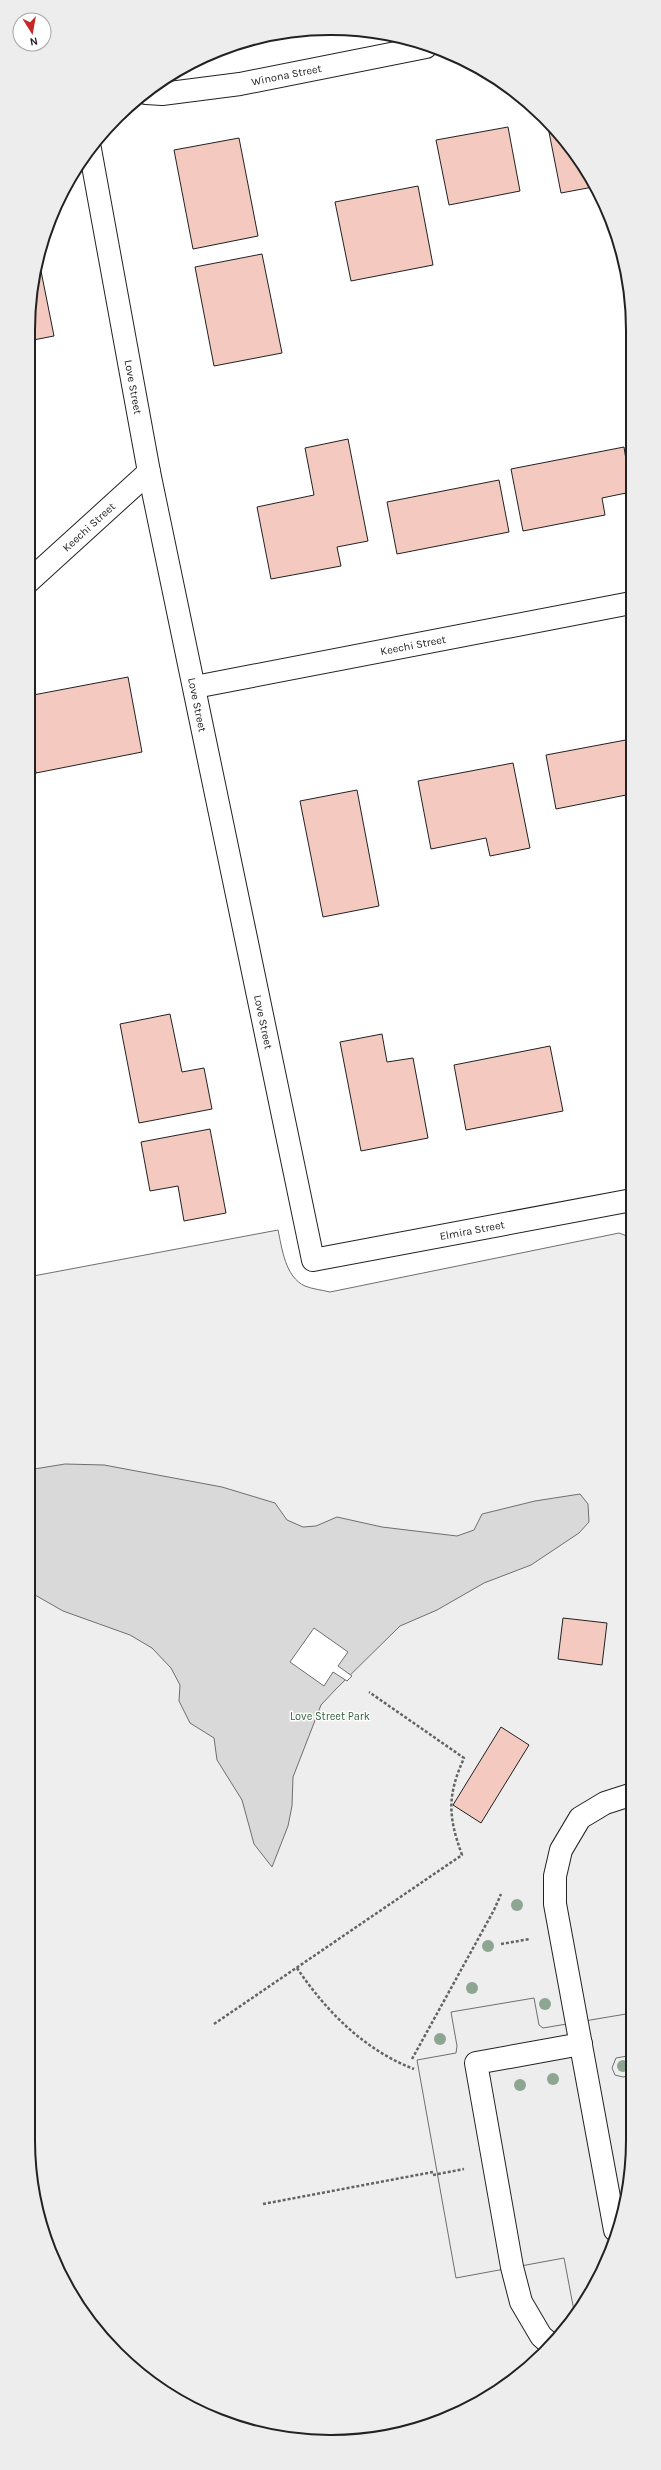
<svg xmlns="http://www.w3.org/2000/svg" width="661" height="2470" viewBox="0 0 661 2470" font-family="Karla,sans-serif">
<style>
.green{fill:#eee;stroke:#6f6f6f}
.parking{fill:#ededed;stroke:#6f6f6f}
.water{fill:#d9d9d9;stroke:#6f6f6f}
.pier{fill:#fff;stroke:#6f6f6f}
.building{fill:#f3c9c0;stroke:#222}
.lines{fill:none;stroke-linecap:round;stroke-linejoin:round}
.minor-casing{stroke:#222;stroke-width:24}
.path{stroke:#646464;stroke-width:2.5;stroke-dasharray:3 2;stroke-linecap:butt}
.minor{stroke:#fff;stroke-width:22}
.tree{fill:#8da692}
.labels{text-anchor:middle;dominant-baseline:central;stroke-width:3;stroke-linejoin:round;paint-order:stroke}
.street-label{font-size:11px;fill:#222;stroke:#fff}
.park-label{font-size:11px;fill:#2f5e38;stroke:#fff}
.rim{fill:none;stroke:#222;stroke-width:2}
</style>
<rect width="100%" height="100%" fill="#fff"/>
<path class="green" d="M 278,1230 C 282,1248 285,1277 305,1286 C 312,1289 322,1290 330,1292 L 619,1233 L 627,1236 L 632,1241 L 633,2139 L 627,2198 L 592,2291 L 558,2339 L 515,2379 L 428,2426 L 370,2439 L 310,2441 L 252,2432 L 197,2411 L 147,2380 L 103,2339 L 51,2255 L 34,2198 L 28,2139 L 28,1277 Z"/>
<path class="parking" d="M 534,1998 L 539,2025 L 543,2028 L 632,2013 L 633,2015 L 633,2055 L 616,2058 L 612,2068 L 615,2075 L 623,2077 L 633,2075 L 633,2139 L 627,2198 L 592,2291 L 575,2316 L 564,2258 L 456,2278 L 417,2060 L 456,2053 L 457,2046 L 451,2012 Z"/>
<path class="water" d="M 65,1464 L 104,1465 L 222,1487 L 275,1503 L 287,1520 L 303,1527 L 316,1526 L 337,1517 L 382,1527 L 457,1536 L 474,1530 L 482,1514 L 535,1501 L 580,1494 L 588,1504 L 589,1522 L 579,1533 L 531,1565 L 484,1583 L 437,1610 L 400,1626 L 336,1689 L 321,1705 L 293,1777 L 292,1806 L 288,1826 L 272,1867 L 254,1844 L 242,1800 L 217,1760 L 214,1738 L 190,1723 L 179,1701 L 180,1685 L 171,1668 L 152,1648 L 130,1635 L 63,1611 L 28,1591 L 28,1470 Z"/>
<path class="pier" d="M 314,1628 L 348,1652 L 338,1666 L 352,1676 L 347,1681 L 333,1672 L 324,1686 L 290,1662 Z"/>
<path class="building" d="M 547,122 L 558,131 L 593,187 L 561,193 Z
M 508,127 L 520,191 L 449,205 L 436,140 Z
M 239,138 L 258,236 L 193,249 L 174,150 Z
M 418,186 L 433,265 L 351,281 L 335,202 Z
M 262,254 L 282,353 L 214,366 L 195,267 Z
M 38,256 L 54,336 L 28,341 L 34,272 Z
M 348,439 L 368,541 L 337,547 L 341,566 L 271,579 L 257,507 L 314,495 L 305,448 Z
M 624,447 L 631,492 L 602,498 L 605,515 L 523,531 L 511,469 Z
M 499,480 L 509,532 L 397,554 L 387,502 Z
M 128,677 L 142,752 L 36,773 L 28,731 L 28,696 Z
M 631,739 L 631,794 L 556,809 L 546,755 Z
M 513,763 L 530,848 L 490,856 L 486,838 L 431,849 L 418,781 Z
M 357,790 L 379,906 L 323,917 L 300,801 Z
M 170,1014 L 182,1072 L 204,1068 L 212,1109 L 139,1123 L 120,1024 Z
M 382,1034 L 387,1062 L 413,1058 L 428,1138 L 361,1151 L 340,1042 Z
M 550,1046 L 563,1111 L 466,1130 L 454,1065 Z
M 210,1129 L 226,1213 L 184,1221 L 178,1186 L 150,1191 L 141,1142 Z
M 563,1618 L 607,1623 L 602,1665 L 558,1659 Z
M 501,1727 L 529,1745 L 481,1823 L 453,1805 Z"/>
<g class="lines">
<g class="minor-casing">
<g id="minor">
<path id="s1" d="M 146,93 L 162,94 L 240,84 L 426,47"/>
<path id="s2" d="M 90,149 L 149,472 L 313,1260 L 632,1200"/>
<path id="s3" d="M 28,582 L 149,472"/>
<path id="s4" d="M 195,687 L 631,603"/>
<path d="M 615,2230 L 555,1904 L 555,1876 L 561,1850 L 580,1818 L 605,1803 L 633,1794"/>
<path d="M 551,2345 L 541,2336 L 521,2302 L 512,2267 L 476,2063 L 581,2044"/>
</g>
</g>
<path class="path" d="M 501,1944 L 530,1939
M 297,1968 C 326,2011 364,2050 414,2069
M 214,2024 L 462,1855 C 448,1816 447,1796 464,1758 L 369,1692
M 412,2059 L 494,1910 L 501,1894
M 433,2175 L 464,2169
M 263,2204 L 433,2172"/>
<use href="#minor" class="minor"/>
</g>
<g class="tree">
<circle cx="517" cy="1905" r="6"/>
<circle cx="488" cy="1946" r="6"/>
<circle cx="472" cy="1988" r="6"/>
<circle cx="545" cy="2004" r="6"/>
<circle cx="440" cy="2039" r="6"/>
<circle cx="623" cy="2066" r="6"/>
<circle cx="553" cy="2079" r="6"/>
<circle cx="520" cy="2085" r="6"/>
</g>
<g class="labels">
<g class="street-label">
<text stroke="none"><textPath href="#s1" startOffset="142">Winona Street</textPath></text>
<text stroke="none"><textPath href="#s2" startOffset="242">Love Street</textPath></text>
<text stroke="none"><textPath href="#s3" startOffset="82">Keechi Street</textPath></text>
<text stroke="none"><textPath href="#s4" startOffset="222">Keechi Street</textPath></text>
<text stroke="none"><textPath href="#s2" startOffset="566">Love Street</textPath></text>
<text stroke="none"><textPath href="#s2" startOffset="890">Love Street</textPath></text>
<text stroke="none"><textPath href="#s2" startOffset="1295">Elmira Street</textPath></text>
</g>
<g class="park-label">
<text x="330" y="1716">Love Street Park</text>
</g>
</g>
<path d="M0 0H661V2470H0ZM330 35H331A295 295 0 0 1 626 330V2140A295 295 0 0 1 331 2435H330A295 295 0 0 1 35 2140V330A295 295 0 0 1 330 35Z" fill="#ededed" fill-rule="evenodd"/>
<path class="rim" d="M330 35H331A295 295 0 0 1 626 330V2140A295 295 0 0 1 331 2435H330A295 295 0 0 1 35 2140V330A295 295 0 0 1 330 35Z"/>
<g transform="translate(32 32) rotate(169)"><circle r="19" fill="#ffffff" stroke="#a7a7a7"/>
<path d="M0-3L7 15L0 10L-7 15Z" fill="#c62828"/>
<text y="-6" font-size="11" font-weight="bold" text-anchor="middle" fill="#222222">N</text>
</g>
</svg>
